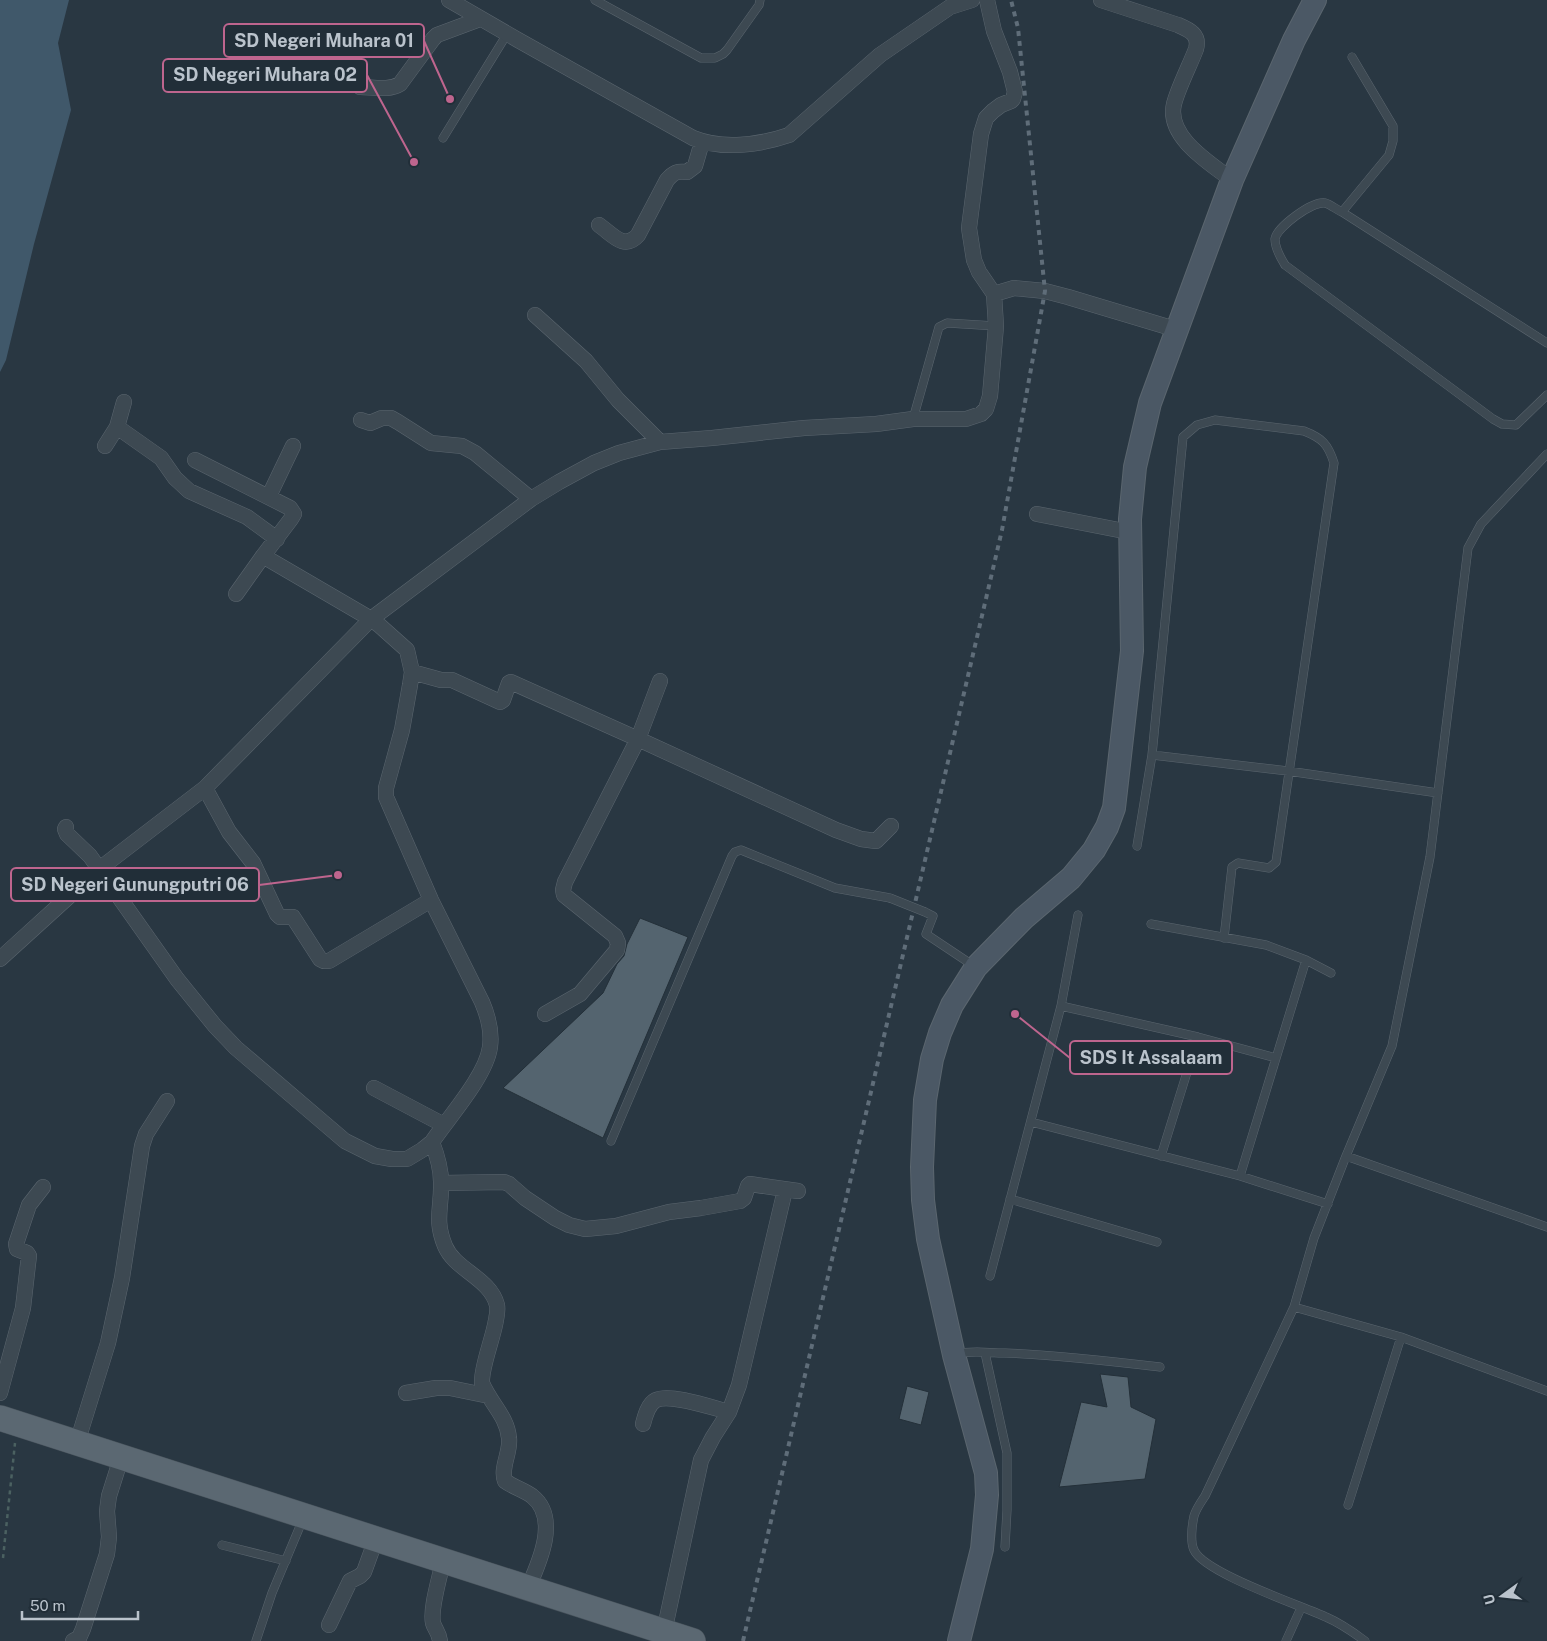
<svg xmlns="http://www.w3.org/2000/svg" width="1547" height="1641" viewBox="0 0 1547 1641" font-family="'Public Sans',sans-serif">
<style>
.water{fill:#40586a}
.building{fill:#54646f;stroke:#243039}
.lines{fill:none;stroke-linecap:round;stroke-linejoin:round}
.lane-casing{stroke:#5b666f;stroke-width:9}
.street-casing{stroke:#5b666f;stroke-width:16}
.secondary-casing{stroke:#5b666f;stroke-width:24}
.primary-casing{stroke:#47525b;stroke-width:26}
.path{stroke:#4b6161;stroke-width:2.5;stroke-dasharray:4 4;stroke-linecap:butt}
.lane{stroke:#3d4952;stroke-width:8}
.street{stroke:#3d4952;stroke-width:15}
.secondary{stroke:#4b5865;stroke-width:22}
.primary{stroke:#5b6872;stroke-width:25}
.rail{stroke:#5f6d79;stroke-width:4;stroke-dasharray:5 5;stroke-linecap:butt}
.lane-bridge-casing{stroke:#5b666f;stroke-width:9;stroke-linecap:butt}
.lane-bridge{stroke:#3d4952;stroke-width:8}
.leader{fill:none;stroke:#be658e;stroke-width:2}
.callout-dot{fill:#be658e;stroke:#212e38;stroke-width:2}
.callout{fill:#212e38;stroke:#be658e;stroke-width:2}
.callout-label{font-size:18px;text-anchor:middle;font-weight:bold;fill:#bac3cc}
</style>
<rect width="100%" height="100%" fill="#293742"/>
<path class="water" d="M 0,0 L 69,0 L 58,43 L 71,110 L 34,244 L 6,360 L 0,372 Z"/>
<path class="building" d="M 640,918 L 688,937 L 603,1138 L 503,1088 L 603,993 L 617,964 L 624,956 L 627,944 Z
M 1100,1374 L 1128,1377 L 1131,1407 L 1156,1419 L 1145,1479 L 1059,1487 L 1081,1402 L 1107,1407 Z
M 907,1386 L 929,1392 L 921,1425 L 899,1419 Z"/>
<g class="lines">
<g class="lane-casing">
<path id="lane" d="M 595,0 L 701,58 L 715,58 L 723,54 L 727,50 L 759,5 L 760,0
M 443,138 L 507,34
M 1342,212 L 1389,155 L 1393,141 L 1393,126 L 1352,57
M 1547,343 L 1342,212 C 1337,210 1330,204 1325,203 C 1312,201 1277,227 1275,239 C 1275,248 1280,257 1285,265 L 1493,419 L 1502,424 L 1516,425 L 1547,395
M 913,419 L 939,327 L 947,323 L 996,326
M 1152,755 L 1288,771 L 1438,793
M 1137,846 L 1152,755 L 1183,437 L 1197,425 L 1215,420 L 1304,431 C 1322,438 1328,444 1334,463 L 1276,862 L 1269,868 L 1238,863 L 1232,867 L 1224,938
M 925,912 L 933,916 L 926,934 L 974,966
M 1151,924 L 1266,945 L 1306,960 L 1331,973
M 1061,1006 L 1078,915
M 1031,1122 L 1240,1176 L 1306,960
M 611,1141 L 732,856 L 735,852 L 741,850 L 835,888 L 890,898
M 1161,1156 L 1198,1037
M 1346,1156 L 1547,1227
M 1240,1176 L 1328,1204
M 1010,1199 L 1157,1242
M 990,1276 L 1061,1006 L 1198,1037 L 1276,1058
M 1294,1307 L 1401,1337 L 1547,1391
M 985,1353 L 1007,1453 L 1007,1510 L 1005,1547
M 956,1354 C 972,1350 988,1353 1005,1353 C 1057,1355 1108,1361 1160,1367
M 1348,1505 L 1401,1337
M 222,1545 L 286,1561
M 256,1641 L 272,1593 L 303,1519
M 1286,1641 L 1301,1608
M 1365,1641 C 1353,1632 1340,1623 1326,1617 C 1300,1605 1204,1573 1194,1550 C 1190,1542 1192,1525 1194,1516 C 1196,1509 1201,1502 1205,1496 L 1294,1307 L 1314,1238 L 1346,1156 L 1392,1046 L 1430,857 L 1468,548 L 1481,524 L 1547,454"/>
</g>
<g class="street-casing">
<path id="street" d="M 449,0 L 518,40 L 693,138 C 722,150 760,145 789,135 L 880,55 L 950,7 L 972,0
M 987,0 L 994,31 L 1010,72 L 1015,92 L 1013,99 L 1011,101 L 1001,105 L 993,111 L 986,118 L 981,134 L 969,228 L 974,260 L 979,272 L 994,294
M 1101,0 L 1178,25 C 1190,30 1200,35 1196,49 C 1190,65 1178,88 1174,104 C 1166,137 1210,163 1232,180
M 360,87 C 373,87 389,91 400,84 L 433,39 L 437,35 L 480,19
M 599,225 C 612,234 624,251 638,235 L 667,180 C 674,172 677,171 687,172 L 695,166 L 702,142
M 535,315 L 586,361 L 618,400 L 660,442
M 361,420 L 370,423 L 382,418 L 391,418 L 398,422 L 431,443 L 462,446 L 475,453 L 531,499
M 117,427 L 161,458 L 175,478 L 189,491 L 247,517 L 277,539
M 105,446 L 117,427 L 124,402
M 195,460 L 290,508 L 294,514 L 291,519 L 263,556 L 371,619 L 379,625 L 407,650 L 412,672 L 410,685 L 402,730 L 386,788 L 386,797 L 431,900 L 482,1002 C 488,1016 492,1032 490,1047 C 486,1076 449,1117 432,1142 C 437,1155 441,1168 441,1182 C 442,1208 434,1219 445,1246 C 455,1270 490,1278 497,1305 C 498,1310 497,1315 496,1320 C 493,1339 481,1367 482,1383 C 490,1403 507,1416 509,1438 C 511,1452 500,1468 505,1481 C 513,1487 524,1490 532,1496 C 560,1518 539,1563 528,1588
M 269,496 L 293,446
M 1037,514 L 1129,532
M 236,594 L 263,556
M 412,672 L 441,680 L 452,680 L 500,702 L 503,700 L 509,683 L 511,682 L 638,739 L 836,830 L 861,839 L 876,841 L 891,826
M 205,788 L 229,832 L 253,863 L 277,914 L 280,917 L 293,917 L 320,959 L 324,961 L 329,961 L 431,900
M 66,827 L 65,829 L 67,834 L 90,856 L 177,979 L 215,1026 L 236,1048 L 345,1141 L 375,1156 L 392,1159 L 407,1159 L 422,1150 L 432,1142
M 0,959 L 98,870 L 205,788 L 371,619 L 531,499 L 559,482 L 594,463 L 619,453 L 660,442 L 712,438 L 804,428 L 876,424 L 913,419 L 966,419 L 981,414 L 986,409 L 990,396 L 996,326 L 994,294 L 1014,288 L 1045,291 L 1068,297 L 1178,330
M 545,1014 L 580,994 L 617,950 L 618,943 L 615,936 L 564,895 L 563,890 L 565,882 L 638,739 L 660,681
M 374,1088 L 444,1125
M 441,1183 L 504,1182 L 509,1184 L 525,1198 L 555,1218 L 569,1225 L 585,1229 L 616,1226 L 669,1212 L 701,1208 L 740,1201 L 744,1198 L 748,1186 L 750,1184 L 798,1191
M 0,1393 L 23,1308 L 28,1264 L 29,1256 L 27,1253 L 17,1249 L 16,1244 L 29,1205 L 43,1187
M 406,1393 L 436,1388 L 450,1388 L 489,1396
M 643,1424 C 645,1416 648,1404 656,1400 C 671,1393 713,1408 729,1412
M 77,1443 L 108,1343 L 122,1278 L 142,1146 L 146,1134 L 167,1101
M 329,1625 L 350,1581 L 360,1576 L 364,1572 L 376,1539
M 664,1632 L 701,1460 L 713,1437 L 729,1412 L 739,1385 L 785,1190
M 73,1641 L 79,1638 L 83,1629 L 107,1554 L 109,1537 L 107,1511 L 109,1496 L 121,1458
M 440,1641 C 439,1632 435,1630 433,1623 C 430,1608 440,1577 443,1561"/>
</g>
<g class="secondary-casing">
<path id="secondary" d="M 959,1641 L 982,1549 L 987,1495 L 986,1473 L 954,1355 L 928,1239 L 923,1200 L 922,1167 L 925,1100 L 932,1059 L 940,1033 L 952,1005 L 976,967 L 1024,918 L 1071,878 L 1094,850 L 1107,827 L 1114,808 L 1132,651 L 1130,519 L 1135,467 L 1150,403 L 1232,180 L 1294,40 L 1315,0"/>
</g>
<g class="primary-casing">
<path id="primary" d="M 0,1418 L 693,1641"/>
</g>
<path class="path" d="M 3,1558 L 15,1443"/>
<use href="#lane" class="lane"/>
<use href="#street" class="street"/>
<use href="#secondary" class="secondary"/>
<use href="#primary" class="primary"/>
<path class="rail" d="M 743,1641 L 1002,530 L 1045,291 L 1018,28 L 1011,0"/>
<g class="lane-bridge-casing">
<path id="lane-bridge" d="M 890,898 L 925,912"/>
</g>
<use href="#lane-bridge" class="lane-bridge"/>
</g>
<path class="leader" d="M450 99L424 41M414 162L367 75M338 875L259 885M1015 1014L1070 1058"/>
<g class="callout-dot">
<circle cx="450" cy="99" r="5"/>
<circle cx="414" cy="162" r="5"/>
<circle cx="338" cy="875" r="5"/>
<circle cx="1015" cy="1014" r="5"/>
</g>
<g class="callout">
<rect x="224" y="24" width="200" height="33" rx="5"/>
<rect x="163" y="59" width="204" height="33" rx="5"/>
<rect x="11" y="868" width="248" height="33" rx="5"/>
<rect x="1070" y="1041" width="162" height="33" rx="5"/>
</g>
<g class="callout-label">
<text x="324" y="47">SD Negeri Muhara 01</text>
<text x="265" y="81">SD Negeri Muhara 02</text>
<text x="135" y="891">SD Negeri Gunungputri 06</text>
<text x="1151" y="1064">SDS It Assalaam</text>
</g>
<g transform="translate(1502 1596) rotate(255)" stroke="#212e38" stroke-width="4" paint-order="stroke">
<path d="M0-4L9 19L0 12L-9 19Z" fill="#bac3cc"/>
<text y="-8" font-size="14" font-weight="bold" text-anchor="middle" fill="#bac3cc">U</text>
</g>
<path d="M22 1611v8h116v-8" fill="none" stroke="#bac3cc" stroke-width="2.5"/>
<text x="30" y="1611" font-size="15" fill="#bac3cc" stroke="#212e38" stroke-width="4" paint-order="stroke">50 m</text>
</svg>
